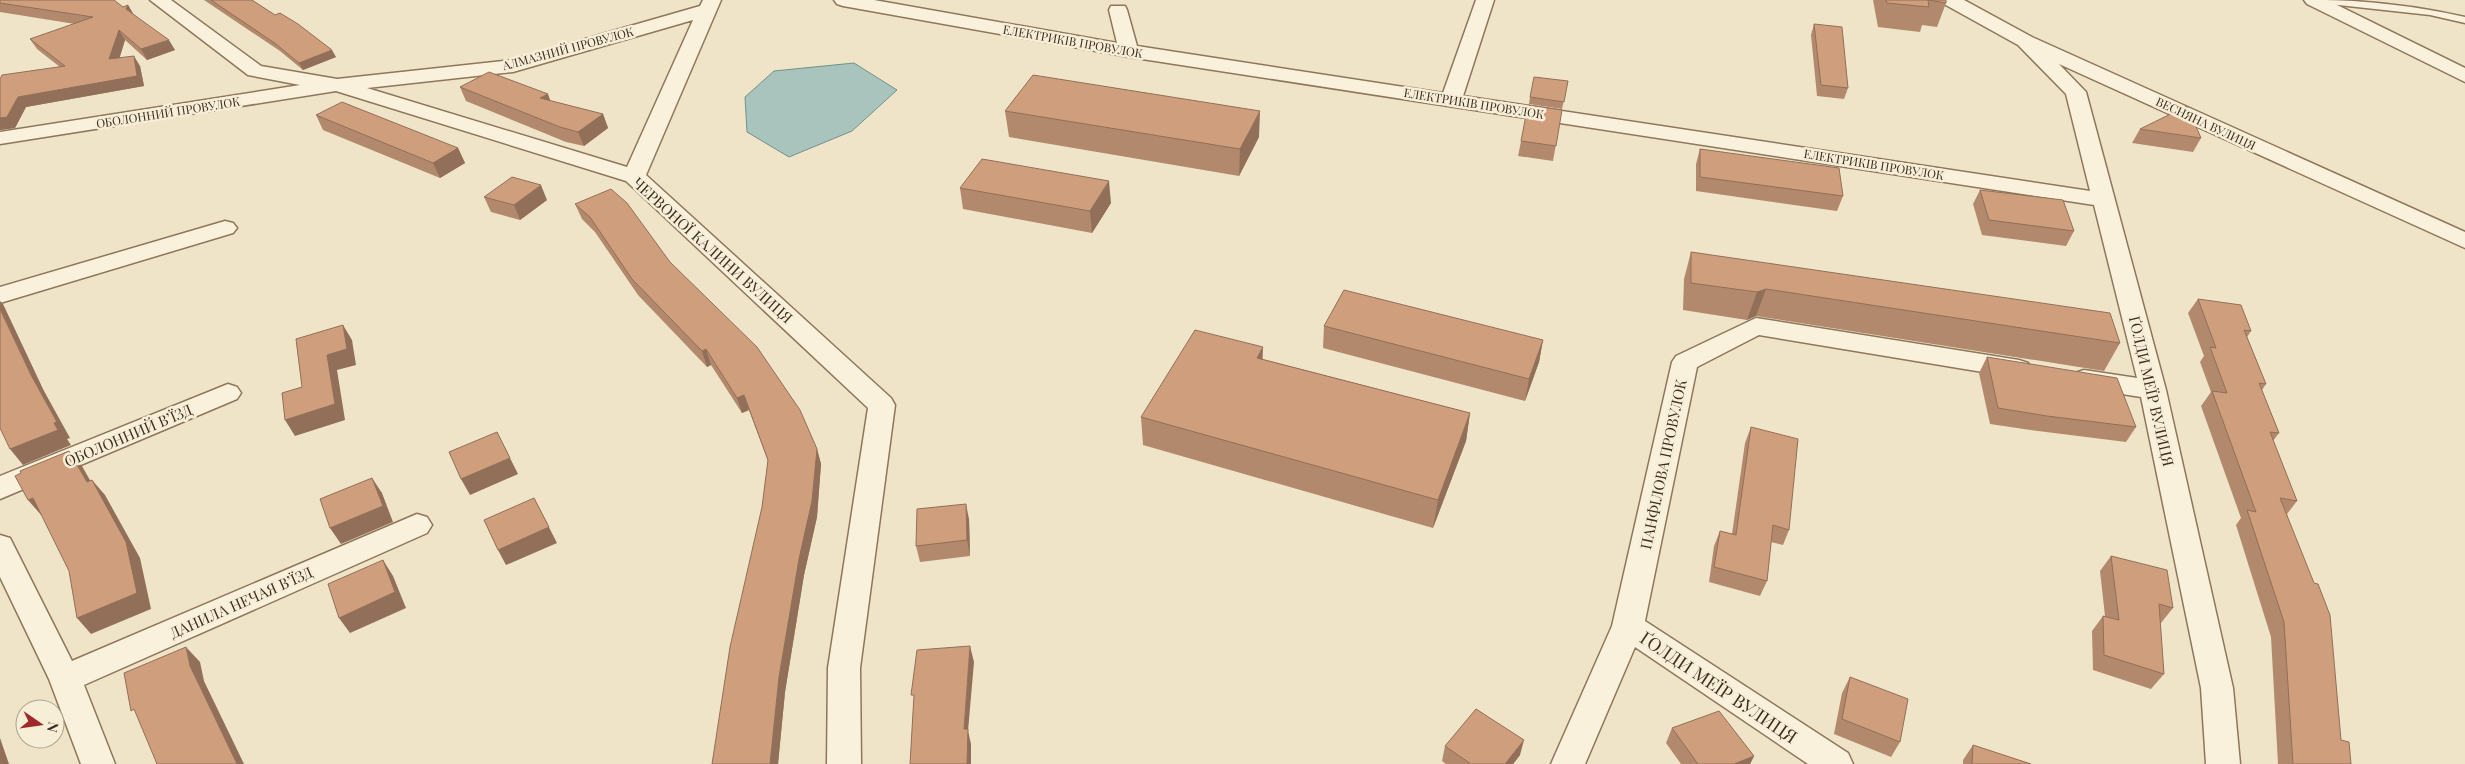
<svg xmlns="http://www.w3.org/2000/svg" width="2465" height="764" viewBox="0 0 2465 764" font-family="'Playfair Display',serif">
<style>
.water{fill:#a9c4bc;stroke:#6f938a}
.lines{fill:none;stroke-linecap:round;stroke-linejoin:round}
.service-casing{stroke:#8d765c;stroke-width:3}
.minor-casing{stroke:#8d765c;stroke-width:3}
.service{fill:#faf1dc;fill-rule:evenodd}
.minor{fill:#faf1dc;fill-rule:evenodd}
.wall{fill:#b2896c}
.shaded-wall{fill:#916f58}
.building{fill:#cf9f7d;stroke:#916f58}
.labels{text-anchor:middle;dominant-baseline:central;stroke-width:5;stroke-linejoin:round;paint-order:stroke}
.far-street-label{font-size:12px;fill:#3d2e20;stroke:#f7eed8}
.street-label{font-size:15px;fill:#3d2e20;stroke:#f7eed8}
.near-street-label{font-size:18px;fill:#3d2e20;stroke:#f7eed8}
</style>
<rect width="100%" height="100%" fill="#f0e4c8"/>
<path class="water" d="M 854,63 L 897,90 L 852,131 L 789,157 L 747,132 L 745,97 L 774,71 Z"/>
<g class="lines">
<g class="service-casing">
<path id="service" d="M 2316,0 C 2366,0 2416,6 2465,17 L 2465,23 L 2430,15 L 2320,3 Z"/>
</g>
<g class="minor-casing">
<path id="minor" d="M 150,0 L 171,0 L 261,66 L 337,79 L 512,60 L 700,6 L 703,0 L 721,0 L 646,175 L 891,398 L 895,405 L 860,668 L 861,764 L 827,764 L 828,668 L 868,408 L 626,181 L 336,91 L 0,144 L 0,132 L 300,85 L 248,75 ZM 693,20 L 627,167 L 367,88 L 513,72 Z
M 834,0 L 874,0 L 1117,43 L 1109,10 L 1111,6 L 1125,6 L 1127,10 L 1137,46 L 1443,93 L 1476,0 L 1494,0 L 1463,96 L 2090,191 L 2066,94 L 2018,45 L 1944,4 L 1941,0 L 1964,0 L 2032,37 L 2465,232 L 2465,248 L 2059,64 L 2086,92 L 2166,390 L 2233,688 L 2240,764 L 2206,764 L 2201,688 L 2141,397 L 2084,388 L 2075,385 L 2071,379 L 2075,373 L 2084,370 L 2137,378 L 2094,205 L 1129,57 L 843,6 L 837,4 Z
M 2304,0 L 2327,0 L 2465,68 L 2465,82 L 2307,4 Z
M 225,221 L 233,223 L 237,228 L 233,233 L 0,303 L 0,287 Z
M 1756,318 L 2019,360 L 2028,363 L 2032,369 L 2028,375 L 2019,378 L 1759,335 L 1697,367 L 1645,621 L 1848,753 L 1853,764 L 1808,764 L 1635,647 L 1585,764 L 1551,764 L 1612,626 L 1672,362 L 1676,356 Z
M 228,384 L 237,387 L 241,393 L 237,399 L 0,499 L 0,476 Z
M 417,514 L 427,517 L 432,525 L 427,533 L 84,685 L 115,764 L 81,764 L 49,679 L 0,577 L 0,535 L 10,538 L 72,661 Z"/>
</g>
<use href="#service" class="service"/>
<use href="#minor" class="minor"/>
</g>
<path class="wall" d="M 0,0 L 123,7 L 128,5 L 133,14 L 175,50 L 147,60 L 125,40 L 119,58 L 140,66 L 144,86 L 26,107 L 15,128 L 0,130 L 60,67 L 37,49 L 30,39 L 75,24 L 0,12 Z
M 204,0 L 252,0 L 336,57 L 303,70 L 280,51 Z
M 1873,0 L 1946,0 L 1946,3 L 1937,27 L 1922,25 L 1920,32 L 1878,27 Z
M 1814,24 L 1848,88 L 1844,99 L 1817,96 L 1811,35 Z
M 1568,81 L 1562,109 L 1529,104 L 1530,97 Z
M 460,87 L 550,101 L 603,114 L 608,128 L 584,146 L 566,142 L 466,101 Z
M 1562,110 L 1553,161 L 1518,156 L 1521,141 Z
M 1005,111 L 1259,137 L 1239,176 L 1009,137 Z
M 316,115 L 458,148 L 465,163 L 440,178 L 323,130 Z
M 2140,129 L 2201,138 L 2193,152 L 2132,143 Z
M 1700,149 L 1843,196 L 1837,211 L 1696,191 L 1696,164 Z
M 960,188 L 1111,203 L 1092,233 L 963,209 Z
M 1980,190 L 2074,231 L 2066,246 L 1982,235 L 1973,204 Z
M 484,197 L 547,200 L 520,220 L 491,212 Z
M 575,204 L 670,262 L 817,449 L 821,464 L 817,517 L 804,575 L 785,692 L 778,764 L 712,764 L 762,507 L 768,461 L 749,410 L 742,413 L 711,365 L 707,367 L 638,295 L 595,232 L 582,219 Z
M 1691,252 L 2120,343 L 2104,371 L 1756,316 L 1747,320 L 1683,310 L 1684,279 Z
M 2198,299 L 2251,331 L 2247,337 L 2266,384 L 2262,390 L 2279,433 L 2273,441 L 2297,501 L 2287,514 L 2341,740 L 2351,764 L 2278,764 L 2271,637 L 2236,525 L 2241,518 L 2201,406 L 2211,392 L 2200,362 L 2204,356 L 2188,313 Z
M 1324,326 L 1543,340 L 1539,362 L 1525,401 L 1323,348 Z
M 1987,357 L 2136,427 L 2126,442 L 2038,431 L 1990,424 L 1979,373 Z
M 1262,359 L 1470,413 L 1466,441 L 1433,528 L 1143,445 L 1141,417 Z
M 1751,427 L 1789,530 L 1783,545 L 1771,542 L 1767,581 L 1760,596 L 1709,582 L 1714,546 L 1720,531 L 1732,534 L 1745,443 Z
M 969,519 L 970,556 L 920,562 L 916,546 Z
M 2111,556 L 2173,608 L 2161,623 L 2160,623 L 2164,674 L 2151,689 L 2093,670 L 2092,631 L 2103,616 L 2105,616 L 2100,571 Z
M 1850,677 L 1900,742 L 1891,757 L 1834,734 L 1842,693 Z
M 1672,728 L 1754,756 L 1750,764 L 1681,764 L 1666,743 Z
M 1973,745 L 2031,764 L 1963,764 L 1963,760 Z
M 1445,746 L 1520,755 L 1513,764 L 1446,764 L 1442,761 Z"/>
<path class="shaded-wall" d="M 128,5 L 134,15 L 126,9 Z
M 119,30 L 125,40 L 116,70 L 109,59 Z
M 169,40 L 175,50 L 147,60 L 141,49 Z
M 332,50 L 336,57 L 303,70 L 299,63 Z
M 134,56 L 140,66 L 144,86 L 26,107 L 15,128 L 0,130 L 0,118 L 18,97 Z
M 548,94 L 553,108 L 540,98 Z
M 1260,111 L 1259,137 L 1239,176 L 1240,149 Z
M 603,114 L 608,128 L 584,146 L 578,132 Z
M 458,148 L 465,163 L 440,178 L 433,163 Z
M 1109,181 L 1111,203 L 1092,233 L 1090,211 Z
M 541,185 L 547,200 L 520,220 L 514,205 Z
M 1766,289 L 1756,316 L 1747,320 L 1757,292 Z
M 0,301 L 3,304 L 44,391 L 70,438 L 67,439 L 71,445 L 23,465 L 10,449 L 31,375 L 0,309 Z
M 343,325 L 352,340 L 356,365 L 337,370 L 345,420 L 295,436 L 285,420 L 327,355 Z
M 1543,340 L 1539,362 L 1525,401 L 1529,379 Z
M 1263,347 L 1262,375 L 1257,358 Z
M 706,349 L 711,365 L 707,367 L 702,351 Z
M 744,395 L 749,410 L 742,413 L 737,398 Z
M 1470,413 L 1466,441 L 1433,528 L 1438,500 Z
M 497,432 L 518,474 L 470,495 L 461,479 Z
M 817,449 L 821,464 L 817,517 L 804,575 L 785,692 L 778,764 L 770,764 L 779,677 Z
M 69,451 L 82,466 L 100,498 L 87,482 Z
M 372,478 L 382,493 L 393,522 L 341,544 L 330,528 Z
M 92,480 L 105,495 L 140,558 L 151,609 L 91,634 L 77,618 Z
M 33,498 L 47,513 L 42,516 L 28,500 Z
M 534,498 L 557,543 L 506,565 L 498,550 Z
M 966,504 L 969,519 L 970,556 L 967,540 Z
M 383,560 L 393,576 L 406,608 L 350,633 L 339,618 Z
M 970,646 L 974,662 L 968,731 L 971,744 L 971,764 L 967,764 L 964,729 Z
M 186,647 L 200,662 L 204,681 L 244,764 L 237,764 L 190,666 Z
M 0,738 L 9,764 L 0,764 Z
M 1524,740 L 1520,755 L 1513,764 L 1505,764 Z
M 1754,756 L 1750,764 L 1734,764 Z"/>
<path class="building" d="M 0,0 L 114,0 L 123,7 L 128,5 L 126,9 L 169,40 L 141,49 L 119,30 L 109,59 L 134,56 L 137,76 L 18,97 L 7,117 L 0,118 L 0,79 L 2,75 L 65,66 L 30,39 L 93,17 L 0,3 Z
M 211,0 L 252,0 L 275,15 L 280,13 L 298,24 L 332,50 L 299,63 L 276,44 Z
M 1886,0 L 1946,0 L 1946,3 L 1928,0 L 1929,7 L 1887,3 Z
M 1814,24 L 1842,27 L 1848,88 L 1821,85 Z
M 489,72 L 548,94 L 540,98 L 603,114 L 578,132 L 560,127 L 460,87 Z
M 1033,75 L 1260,111 L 1240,149 L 1005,111 Z
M 1534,77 L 1568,81 L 1564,102 L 1530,97 Z
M 342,102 L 458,148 L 433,163 L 316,115 Z
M 1528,105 L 1562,110 L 1556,146 L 1521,141 Z
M 2187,106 L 2201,138 L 2140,129 Z
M 1700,149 L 1839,168 L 1843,196 L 1700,177 Z
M 982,159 L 1109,181 L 1090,211 L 960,188 Z
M 512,177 L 541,185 L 514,205 L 484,197 Z
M 611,189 L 627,203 L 670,262 L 757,347 L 800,410 L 817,449 L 812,501 L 799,559 L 779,677 L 770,764 L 712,764 L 730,647 L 762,507 L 768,460 L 744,395 L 737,398 L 706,349 L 702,351 L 632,279 L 590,217 L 575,204 Z
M 1980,190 L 2063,200 L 2074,231 L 1989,220 Z
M 1691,252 L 2110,313 L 2120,343 L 1766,289 L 1757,292 L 1691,283 Z
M 1344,290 L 1543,340 L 1529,379 L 1324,326 Z
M 2198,299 L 2241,305 L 2251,331 L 2244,330 L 2266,384 L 2259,383 L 2279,433 L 2270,432 L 2297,501 L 2280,498 L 2314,583 L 2318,584 L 2330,615 L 2341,740 L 2349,742 L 2351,764 L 2293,764 L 2284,622 L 2247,510 L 2256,512 L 2212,391 L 2227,393 L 2210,347 L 2216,348 Z
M 0,309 L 31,375 L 57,422 L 54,423 L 58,430 L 10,449 L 0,428 Z
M 343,325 L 347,349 L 327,355 L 335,404 L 285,420 L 282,393 L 302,387 L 296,339 Z
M 1195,330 L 1263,347 L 1257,358 L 1470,413 L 1438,500 L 1141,417 Z
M 1987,357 L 2117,378 L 2136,427 L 2047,416 L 1998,408 Z
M 1751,427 L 1798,439 L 1789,530 L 1773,525 L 1767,581 L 1714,567 L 1720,531 L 1736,535 Z
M 497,432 L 510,458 L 461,479 L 449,452 Z
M 69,451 L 87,482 L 92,480 L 126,542 L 137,593 L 77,618 L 69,571 L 33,498 L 28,500 L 15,476 L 21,473 L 20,471 Z
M 372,478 L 383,506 L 330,528 L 320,499 Z
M 534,498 L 549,527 L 498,550 L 484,520 Z
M 966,504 L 967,540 L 916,546 L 917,509 Z
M 2111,556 L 2167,570 L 2173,608 L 2159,604 L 2164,674 L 2104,655 L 2103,616 L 2119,620 Z
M 383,560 L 395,592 L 339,618 L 328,584 Z
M 970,646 L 964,729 L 968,729 L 967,764 L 910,764 L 914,695 L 911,695 L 917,650 Z
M 186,647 L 190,666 L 237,764 L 157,764 L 134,709 L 131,711 L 124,673 Z
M 1850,677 L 1908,699 L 1900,742 L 1842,719 Z
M 1476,709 L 1524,740 L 1505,764 L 1471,764 L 1445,746 Z
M 1719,711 L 1754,756 L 1734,764 L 1698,764 L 1672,728 Z
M 1973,745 L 2031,764 L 1972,764 Z"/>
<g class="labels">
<g class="far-street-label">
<text transform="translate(1073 41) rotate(10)">ЕЛЕКТРИКІВ ПРОВУЛОК</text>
<text transform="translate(568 48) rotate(-15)">АЛМАЗНИЙ ПРОВУЛОК</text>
<text transform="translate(1474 103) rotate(9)">ЕЛЕКТРИКІВ ПРОВУЛОК</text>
<text transform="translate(168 112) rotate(-9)">ОБОЛОННИЙ ПРОВУЛОК</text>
<text transform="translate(2206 123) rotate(25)">ВЕСНЯНА ВУЛИЦЯ</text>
<text transform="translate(1874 164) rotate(9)">ЕЛЕКТРИКІВ ПРОВУЛОК</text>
</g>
<g class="street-label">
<text transform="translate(713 250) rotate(42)">ЧЕРВОНОЇ КАЛИНИ ВУЛИЦЯ</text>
<text transform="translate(2152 391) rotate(77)">ҐОЛДИ МЕЇР ВУЛИЦЯ</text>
<text transform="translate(128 435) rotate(-23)">ОБОЛОННИЙ В’ЇЗД</text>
<text transform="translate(1663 464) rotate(-78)">ПАНФІЛОВА ПРОВУЛОК</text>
<text transform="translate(241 602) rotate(-24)">ДАНИЛА НЕЧАЯ В’ЇЗД</text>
</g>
<g class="near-street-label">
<text transform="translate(1719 687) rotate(34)">ҐОЛДИ МЕЇР ВУЛИЦЯ</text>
</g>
</g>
<g transform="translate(40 724) rotate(103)"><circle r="24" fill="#f7eed8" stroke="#ada18e"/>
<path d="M0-4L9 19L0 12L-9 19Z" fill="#9e2a2b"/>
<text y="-8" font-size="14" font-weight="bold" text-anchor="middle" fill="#3d2e20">N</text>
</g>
</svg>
